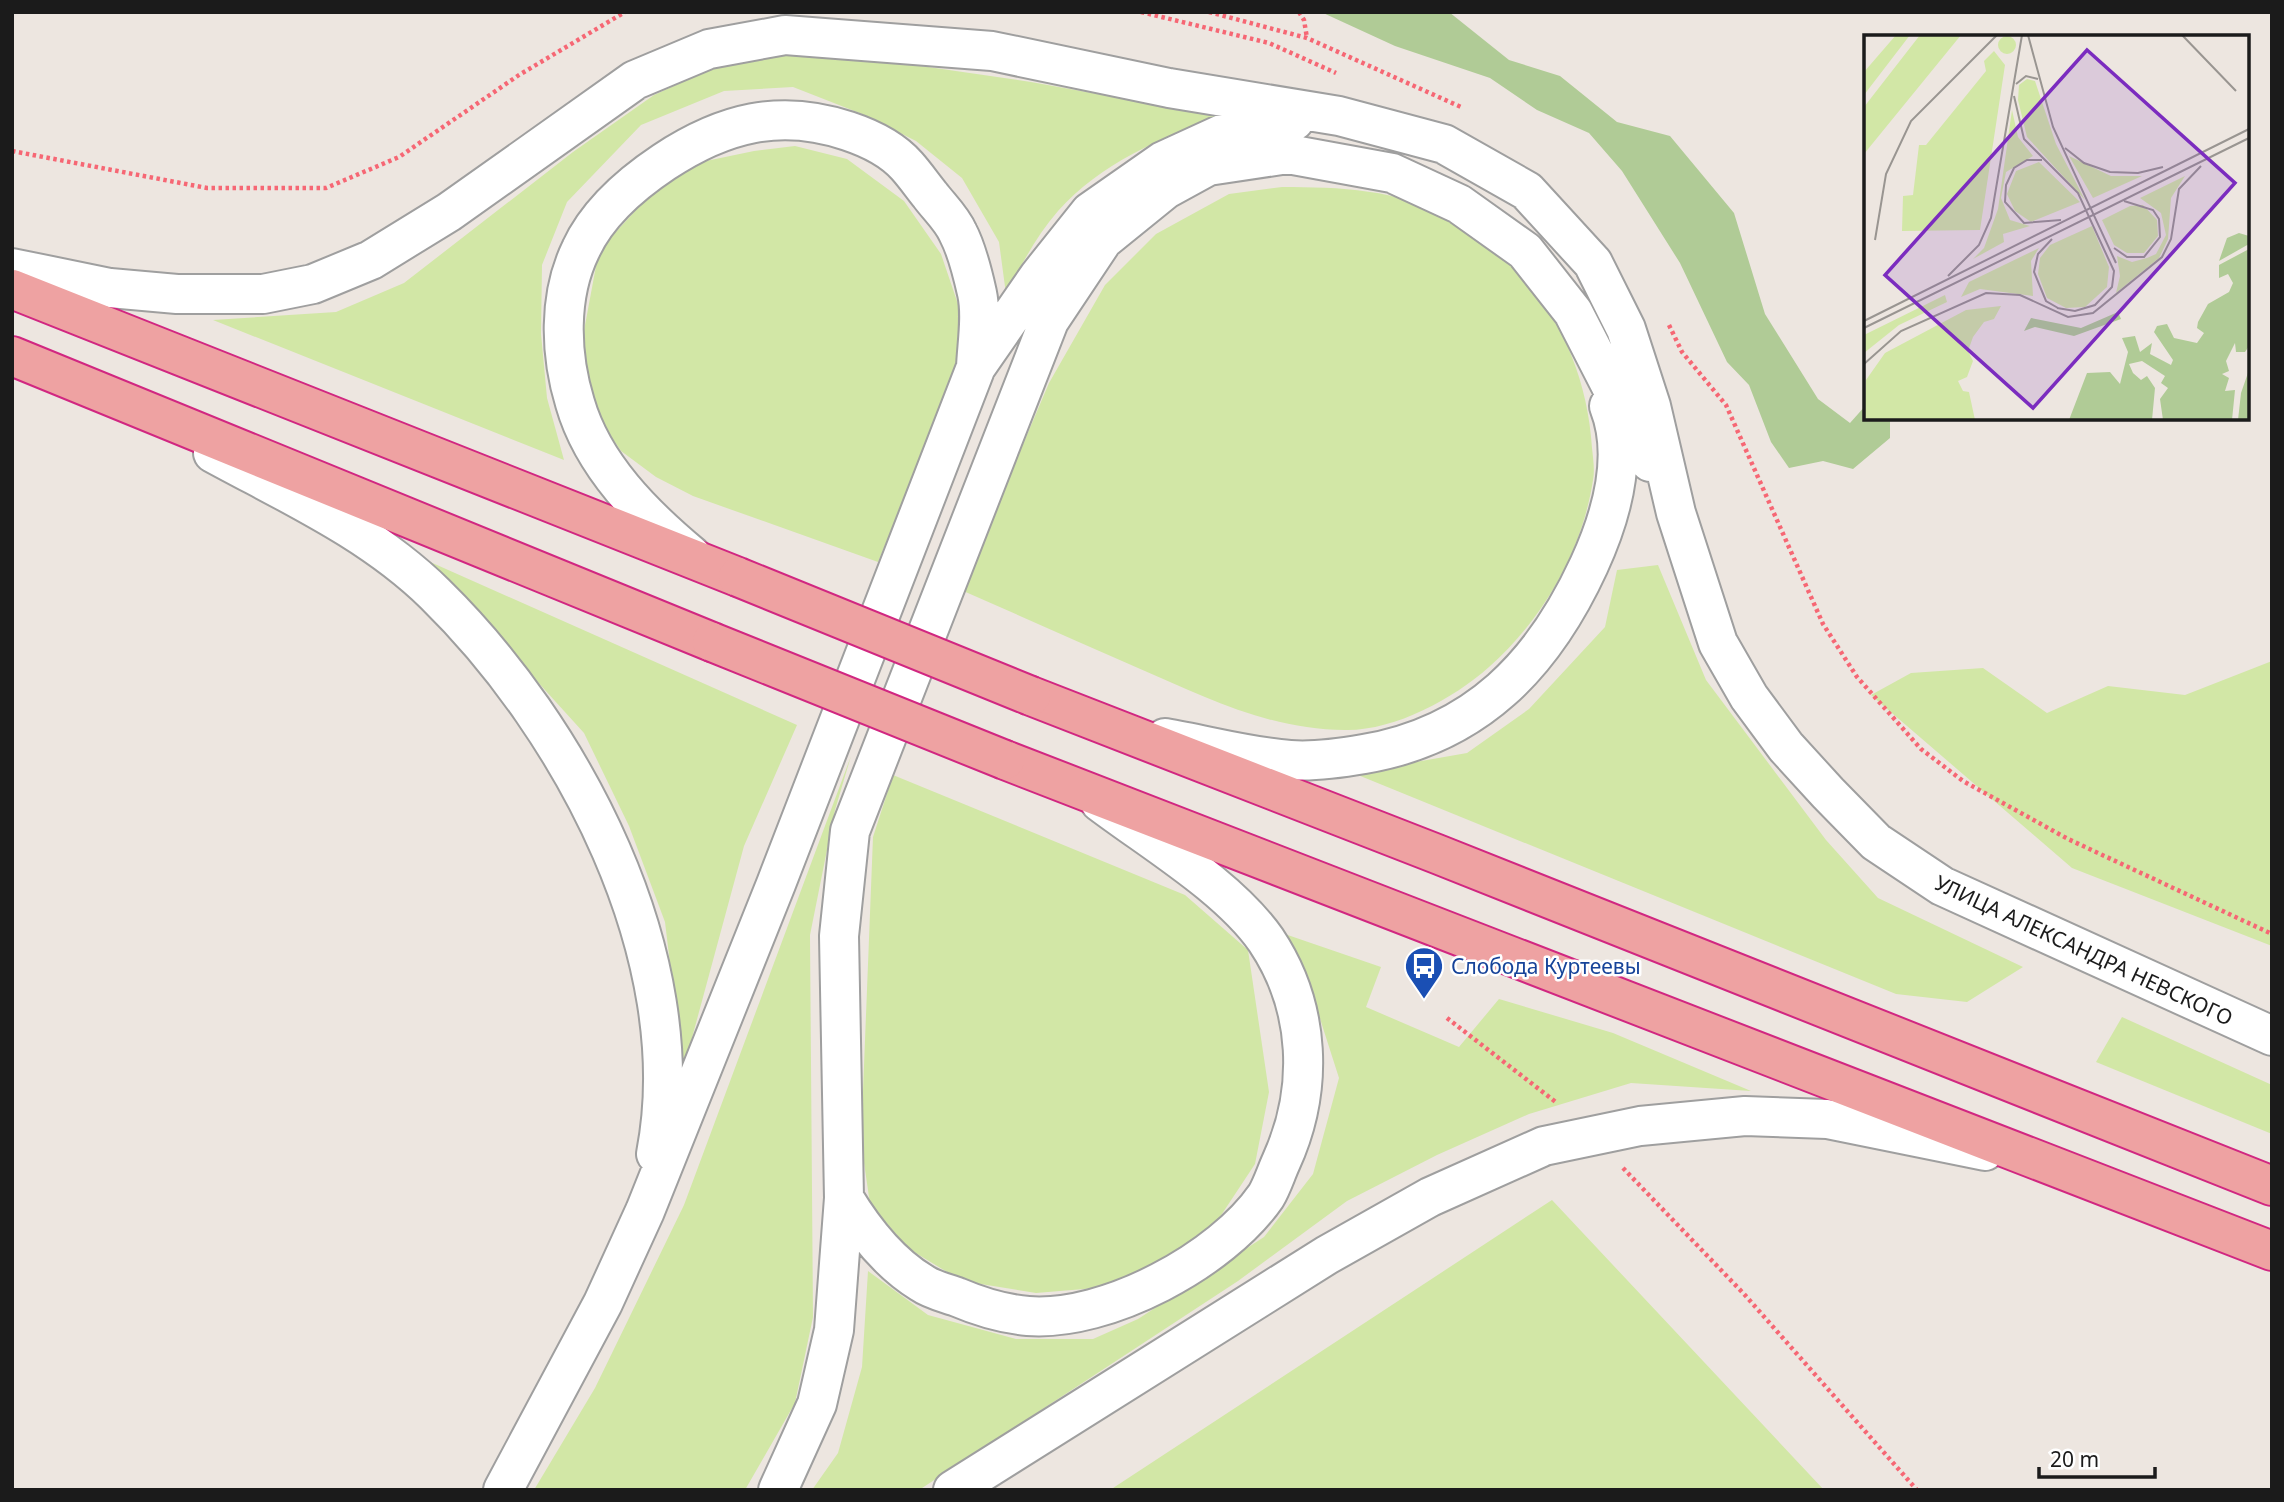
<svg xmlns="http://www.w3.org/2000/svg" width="2284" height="1502" viewBox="0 0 2284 1502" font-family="'Noto Sans',sans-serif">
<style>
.grass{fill:#d2e7a6}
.forest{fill:#b0cb96}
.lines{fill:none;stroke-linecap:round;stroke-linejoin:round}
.tertiary-casing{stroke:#9f9f9f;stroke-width:42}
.trunk-casing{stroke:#d12781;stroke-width:42}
.path{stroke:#f66774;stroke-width:4.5;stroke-dasharray:3.5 3.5;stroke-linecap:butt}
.tertiary{stroke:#fff;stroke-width:38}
.trunk{stroke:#eea2a2;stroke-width:38}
.trunk-bridge-casing{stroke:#d12781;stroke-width:42;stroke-linecap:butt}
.trunk-bridge{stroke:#eea2a2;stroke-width:38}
.labels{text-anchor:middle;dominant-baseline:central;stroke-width:5;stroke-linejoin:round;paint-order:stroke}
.street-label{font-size:21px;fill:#1b1b1b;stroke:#fff}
.transit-label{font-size:21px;fill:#164399;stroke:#fff;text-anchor:start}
.inset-road{fill:none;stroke:#999591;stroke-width:2}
.view{fill:#7b2cbf;fill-opacity:0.15;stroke:#7b2cbf;stroke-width:3.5}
.inset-edge{fill:none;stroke:#1b1b1b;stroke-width:3.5}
</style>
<rect width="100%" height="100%" fill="#ede6e0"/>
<path class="grass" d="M 804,49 L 1031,82 L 1220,116 C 1162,137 1100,164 1058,211 C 1036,236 1021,266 1006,294 L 999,242 L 962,178 L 916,141 L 862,114 L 793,87 L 724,91 L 641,125 L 567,202 L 542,265 L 541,334 L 547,398 L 564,460 L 213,320 L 336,312 L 404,283 L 573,152 L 654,95 L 722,64 Z
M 795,146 L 847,159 L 904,201 L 941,254 L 960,310 L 958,366 L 878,562 L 693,496 L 656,477 L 621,451 L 590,405 L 583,336 L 599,250 L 650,195 L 682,166 L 754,151 Z
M 1282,187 C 1339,187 1399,189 1450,218 C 1470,229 1498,246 1513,262 C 1560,314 1588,379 1592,448 C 1593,458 1595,470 1593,480 C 1582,552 1543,619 1489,667 C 1453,699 1394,731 1345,730 C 1270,730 1205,697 1138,668 C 1079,642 1020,616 961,590 L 1049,383 L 1105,285 L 1156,234 L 1229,194 Z
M 428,561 L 797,725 L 744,846 L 683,1071 L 665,922 L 629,826 L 584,733 Z
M 1658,565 L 1706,680 L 1826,840 L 1878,898 L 2023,967 L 1967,1002 L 1896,994 L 1353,773 L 1467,753 L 1529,709 L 1605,627 L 1617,570 Z
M 2272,661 L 2272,946 L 2072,868 L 1871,695 L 1911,673 L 1983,668 L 2047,713 L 2108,686 L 2185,695 Z
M 851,756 L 835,810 L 810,935 L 813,1317 L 795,1403 L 745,1490 L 534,1490 L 595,1388 L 684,1205 Z
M 893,775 L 1185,895 L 1248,950 L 1269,1092 L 1255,1164 L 1212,1229 L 1156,1265 L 1096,1288 L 1036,1293 L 962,1281 L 909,1249 L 870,1204 L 861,1142 L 873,837 Z
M 1276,931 L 1381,967 L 1366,1007 L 1459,1047 L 1499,999 L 1613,1033 L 1751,1091 L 1631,1083 L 1529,1114 L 1437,1155 L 1347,1201 L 1238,1281 L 919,1490 L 812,1490 L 838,1453 L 862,1367 L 868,1271 L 928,1315 L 1016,1339 L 1093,1339 L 1138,1319 L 1264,1237 L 1313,1174 L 1339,1078 L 1315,1003 Z
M 2122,1017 L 2272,1085 L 2272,1134 L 2096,1062 Z
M 1552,1200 L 1824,1490 L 1110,1490 Z"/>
<path class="forest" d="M 1321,12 L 1449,12 L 1509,60 L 1560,76 L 1617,122 L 1670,136 L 1734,213 L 1765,314 L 1818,399 L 1850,423 L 1866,405 L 1866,418 L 1887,418 L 1890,421 L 1890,438 L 1853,469 L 1823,461 L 1789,468 L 1771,442 L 1749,385 L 1727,362 L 1680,263 L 1622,171 L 1589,133 L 1537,110 L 1490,78 L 1395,46 Z"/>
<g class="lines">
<g class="tertiary-casing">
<path id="tertiary" d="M 12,268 L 110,288 L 177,294 L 263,294 L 313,284 L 371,260 L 449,212 L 635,80 L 709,49 L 785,35 L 992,51 L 1169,88 L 1339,116 L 1444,144 L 1527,191 L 1593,263 L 1626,329 L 1651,406 L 1676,513 L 1718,643 L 1749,697 L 1786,747 L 1828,793 L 1876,842 L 1942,886 L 2272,1036
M 213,453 C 290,495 372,532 435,594 C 572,728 694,957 656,1154
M 692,556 C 644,516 593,466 575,403 C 560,354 558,296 581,249 C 598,212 631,184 664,162 C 723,123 780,108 848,131 C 869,138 892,149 907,166 C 915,175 922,185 930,195 C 939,207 952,219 958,233 C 967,250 973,275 977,293 C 982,316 977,344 976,367
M 1165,738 C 1206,745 1249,757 1290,760 C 1314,762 1341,758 1364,754 C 1476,735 1543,665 1589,565 C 1611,517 1629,457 1609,406
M 844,1198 C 864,1231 889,1263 922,1283 C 932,1290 946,1293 957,1297 C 978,1306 1005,1314 1028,1316 C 1107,1322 1222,1260 1266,1196 C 1272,1186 1276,1173 1281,1162 C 1314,1090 1311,1007 1266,940 C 1229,887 1153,842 1100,802
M 503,1490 L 603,1303 L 645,1211 L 776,884 L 976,367 L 1039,276 L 1090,212 L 1163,161 L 1235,128 L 1294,121
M 778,1490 L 817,1404 L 834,1330 L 844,1198 L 839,936 L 850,831 L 1049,321 L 1103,240 L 1166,189 L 1208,166 L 1288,154 L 1392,173 L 1459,204 L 1525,251 L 1573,312 L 1650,462
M 953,1490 L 1327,1255 L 1430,1197 L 1544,1146 L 1640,1126 L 1745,1116 L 1827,1119 L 1985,1151"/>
</g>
<g class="trunk-casing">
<path id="trunk" d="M 12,289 L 738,577
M 12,356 L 712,642
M 1031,696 L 1437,854 L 2272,1186
M 1005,760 L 2272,1251"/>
</g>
<path class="path" d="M 1141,12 L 1269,43 L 1336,73
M 1209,12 L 1307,38 L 1461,107
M 1299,12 L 1304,20 L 1307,38
M 12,151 L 207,188 L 326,188 L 399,157 L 519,75 L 625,12
M 1669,325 L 1682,352 L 1726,405 L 1823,624 L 1857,677 L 1921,749 L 1963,781 L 2068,839 L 2272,934
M 1447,1018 L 1557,1103
M 1623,1168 L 1744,1294 L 1917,1490"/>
<use href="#tertiary" class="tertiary"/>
<use href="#trunk" class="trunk"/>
<g class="trunk-bridge-casing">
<path id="trunk-bridge" d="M 738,577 L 1031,696
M 712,642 L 1005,760"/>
</g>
<use href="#trunk-bridge" class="trunk-bridge"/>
</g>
<defs>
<g id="bus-pin" transform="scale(2.0125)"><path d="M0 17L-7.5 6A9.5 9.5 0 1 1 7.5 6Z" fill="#1a4fb4" stroke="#fff"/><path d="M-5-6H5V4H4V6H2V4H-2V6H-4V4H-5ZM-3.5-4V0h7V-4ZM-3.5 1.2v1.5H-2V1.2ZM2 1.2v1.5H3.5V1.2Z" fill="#fff"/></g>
</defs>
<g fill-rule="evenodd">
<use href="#bus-pin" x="1424" y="966"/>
</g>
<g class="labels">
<g class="street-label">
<text transform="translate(2084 950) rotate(25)">УЛИЦА АЛЕКСАНДРА НЕВСКОГО</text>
</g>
<g class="transit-label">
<text x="1451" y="966">Слобода Куртеевы</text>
</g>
</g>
<g transform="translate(1864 35)">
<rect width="385" height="385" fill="#ede6e0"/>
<path d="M 32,0 L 46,0 L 0,60 L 0,37 ZM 56,0 L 97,0 L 0,119 L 0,72 ZM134 10a9 9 0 1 1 18 0a9 9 0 1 1-18 0ZM 130,16 L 141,30 L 116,195 L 38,196 L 39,161 L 49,160 L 55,110 L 62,110 L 122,36 L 120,26 ZM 163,44 L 171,46 L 192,109 L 221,165 L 163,102 L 154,65 L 155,50 ZM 148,75 L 154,102 L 169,121 L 142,137 L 137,163 L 146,185 L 166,191 L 139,199 L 140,207 L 109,224 L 120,213 L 134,174 ZM 205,121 L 247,141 L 278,141 L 229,163 ZM 175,127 L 216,167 L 167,187 L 151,176 L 143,159 L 152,136 ZM 321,141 L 307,163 L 304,204 L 295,223 L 252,258 L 256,241 L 253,221 L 268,227 L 283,223 L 292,219 L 302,200 L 297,178 L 276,163 ZM 279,170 L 293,185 L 294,201 L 280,218 L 263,218 L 250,210 L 238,185 L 266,171 ZM 228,191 L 245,232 L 243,252 L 221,272 L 202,273 L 183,263 L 174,239 L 176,223 L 186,210 ZM 175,213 L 167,226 L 169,261 L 116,254 L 97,262 L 105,247 ZM 81,260 L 83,267 L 35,290 L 0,318 L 0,300 ZM 137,271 L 130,284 L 120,287 L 109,302 L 104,316 L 109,326 L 103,342 L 94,346 L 99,356 L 105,357 L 111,385 L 0,385 L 2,345 L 21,318 L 102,275 Z" fill="#d2e7a6"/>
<path d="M 375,198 L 385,201 L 385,209 L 355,226 L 363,203 ZM 385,214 L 385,311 L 381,317 L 372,317 L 371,308 L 362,326 L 365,336 L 358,339 L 365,343 L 361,356 L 371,355 L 368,385 L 299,385 L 296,364 L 304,353 L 297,348 L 301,341 L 278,326 L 265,329 L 269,338 L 277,345 L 283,341 L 291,353 L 288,385 L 205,385 L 223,338 L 246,337 L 256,349 L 264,317 L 258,303 L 271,301 L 276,317 L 288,308 L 286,319 L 307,330 L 309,325 L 290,297 L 293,291 L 303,289 L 310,303 L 333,308 L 340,298 L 333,293 L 334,287 L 344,269 L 365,257 L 369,248 L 364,239 L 355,243 L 355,230 ZM 254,277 L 257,284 L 210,301 L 171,292 L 160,296 L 167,283 L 217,293 ZM 385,335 L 385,385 L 374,385 L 377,358 Z" fill="#b0cb96"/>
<path class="inset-road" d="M 164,0 L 189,92 L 252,228M 318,0 L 372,56M 152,49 L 162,41 L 174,44M 150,61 L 160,104 L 214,158 L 250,236 L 248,252 L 231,270 L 211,276 L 193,273M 201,113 L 220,128 L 246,137 L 274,138 L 299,132M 178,125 L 163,125 L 150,133 L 142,150 L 141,167 L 160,188 L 197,185M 188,204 L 174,219 L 170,237 L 182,266 L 194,273M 11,205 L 22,139 L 47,86 L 133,0M 250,213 L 263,222 L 280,222 L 296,202 L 295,184 L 289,175 L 260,166M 84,241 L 115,210 L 127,183 L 158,0M 0,286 L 385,94M 0,293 L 385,103M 0,329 L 37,296 L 122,258 L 156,260 L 204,282 L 229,278 L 298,222 L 307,204 L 315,154 L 337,131"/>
<path class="view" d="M 223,15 L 371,148 L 169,373 L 21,240 Z"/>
<rect width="385" height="385" class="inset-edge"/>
</g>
<rect width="2284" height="1502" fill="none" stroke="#1b1b1b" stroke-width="28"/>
<path d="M2039 1467v10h116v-10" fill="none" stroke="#1b1b1b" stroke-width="3.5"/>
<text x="2050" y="1467" font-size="21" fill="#1b1b1b" stroke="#ffffff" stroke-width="5" paint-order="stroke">20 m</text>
</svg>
